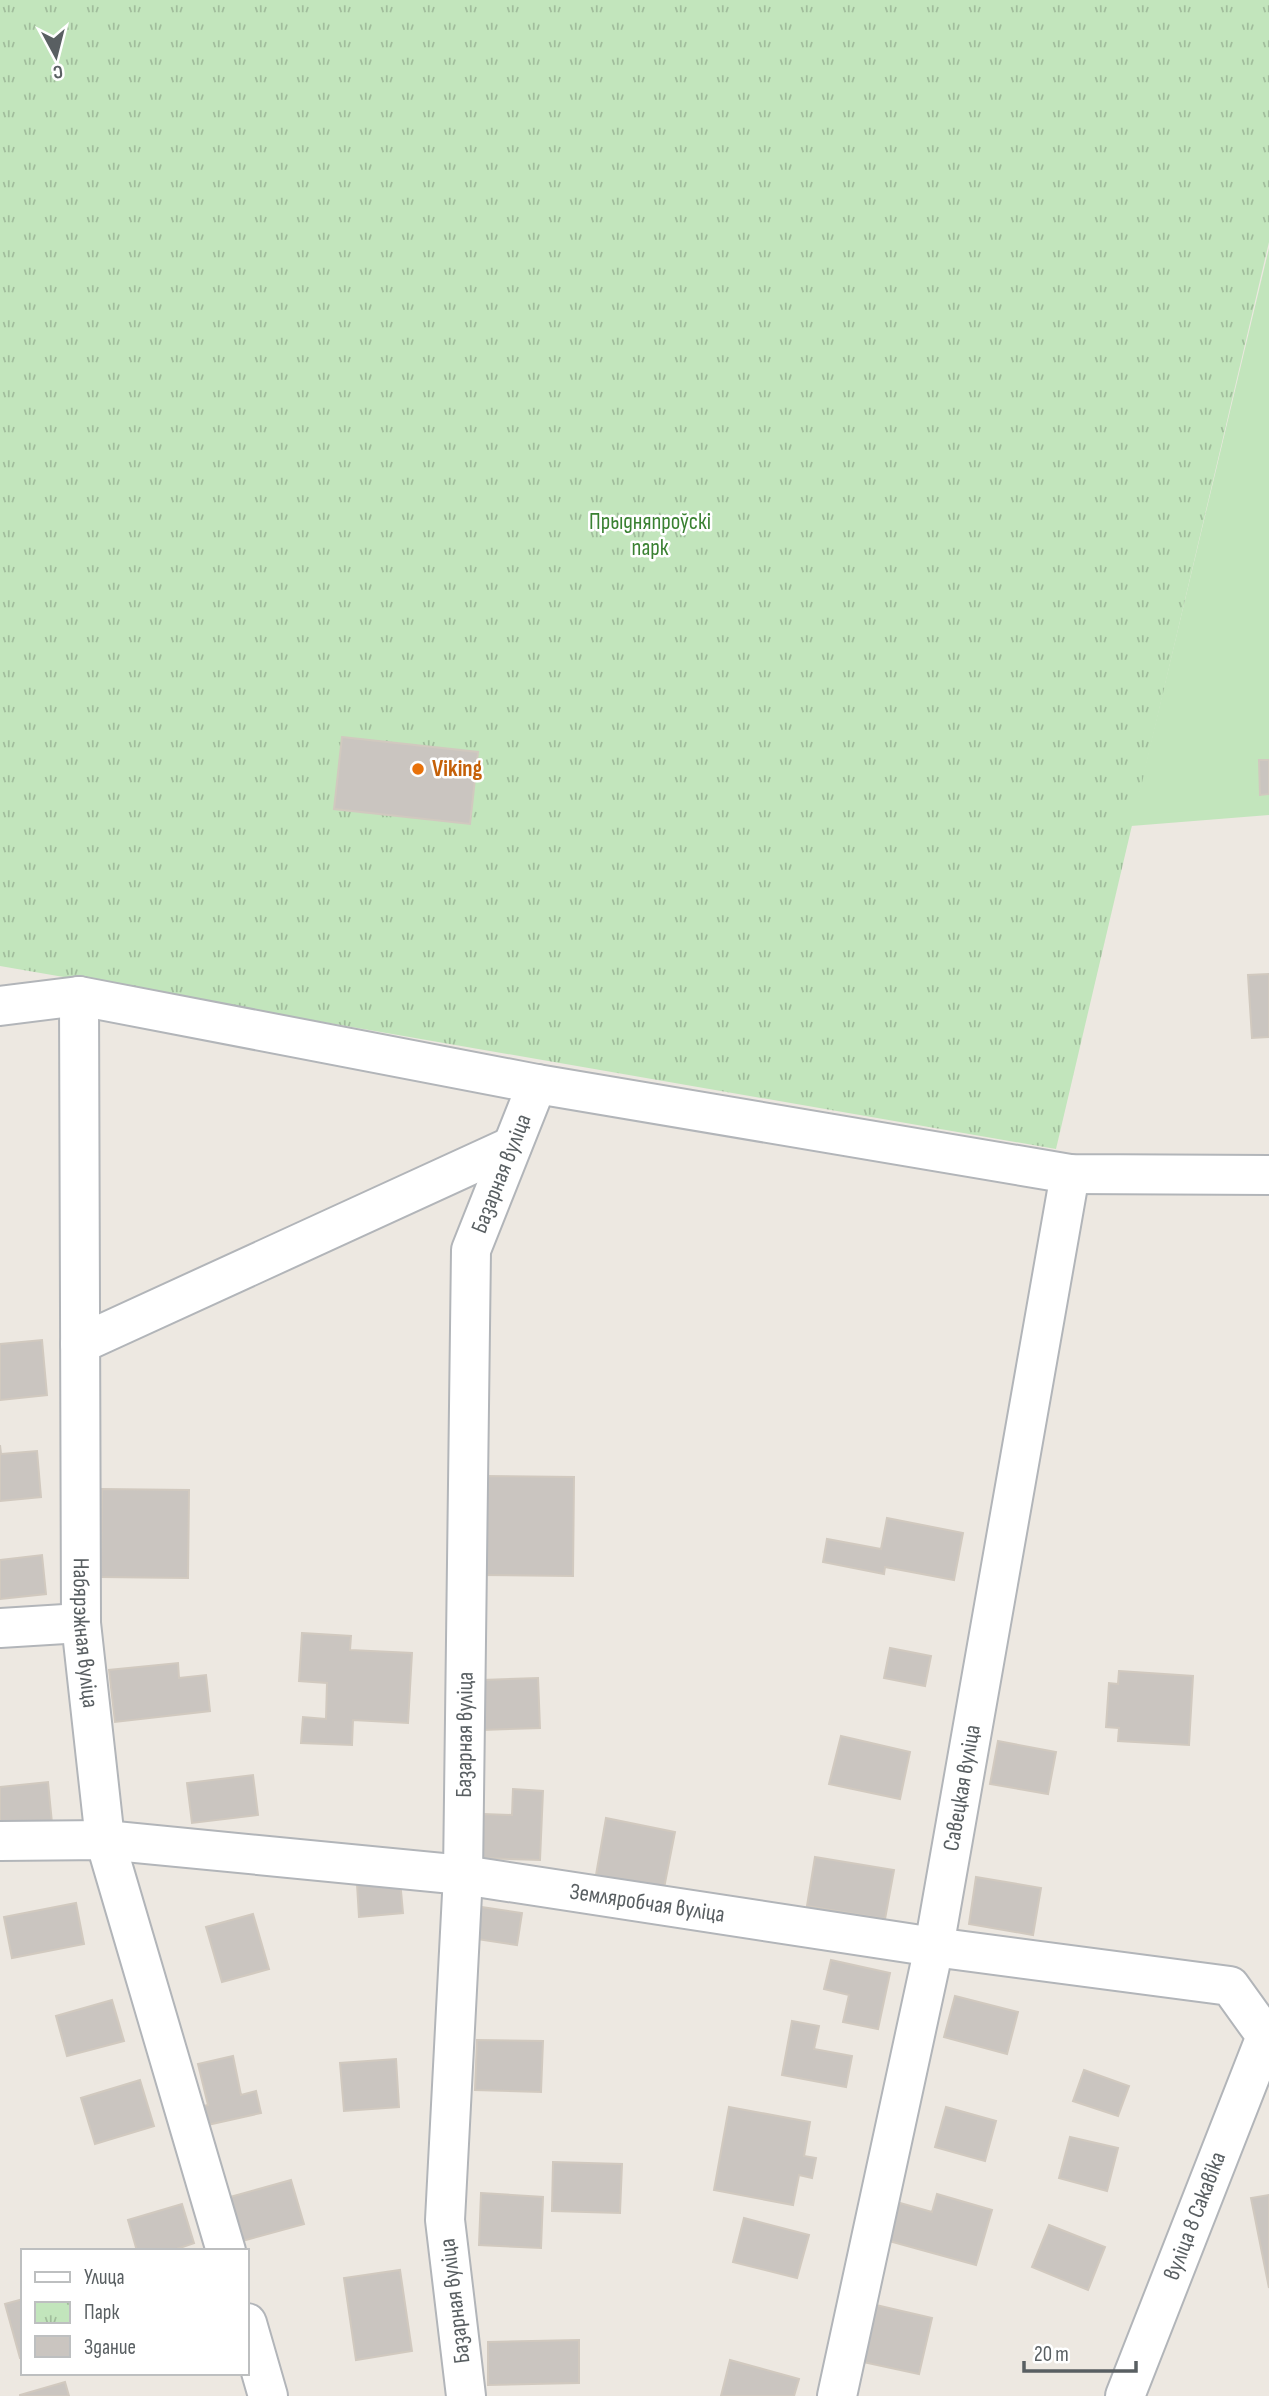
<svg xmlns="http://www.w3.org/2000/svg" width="1269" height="2396" viewBox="0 0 1269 2396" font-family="'Sofia Sans Condensed',sans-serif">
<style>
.green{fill:#c2e5bc}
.park{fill:url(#park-tufts)}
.building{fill:#cac5c0;stroke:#d1c9bf;stroke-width:2}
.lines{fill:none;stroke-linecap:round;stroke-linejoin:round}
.minor-casing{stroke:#b2b5b9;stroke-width:42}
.minor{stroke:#fff;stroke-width:38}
.food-dot{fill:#e8710a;stroke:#fff;stroke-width:2.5}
.labels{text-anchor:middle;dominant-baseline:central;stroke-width:5;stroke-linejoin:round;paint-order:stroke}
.park-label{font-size:23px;fill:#3a8132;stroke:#fff}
.food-label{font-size:23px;font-weight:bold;fill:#c56008;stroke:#fff;text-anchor:start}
.street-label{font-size:23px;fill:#595f62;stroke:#fff}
</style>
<defs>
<pattern id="park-tufts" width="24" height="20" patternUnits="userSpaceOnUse" patternTransform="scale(1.75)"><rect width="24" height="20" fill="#c2e5bc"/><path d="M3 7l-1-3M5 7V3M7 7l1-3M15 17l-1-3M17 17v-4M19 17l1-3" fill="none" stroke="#a1bd9c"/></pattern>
</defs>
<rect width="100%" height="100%" fill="#ede8e1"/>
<path class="green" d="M 1269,248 L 1269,815 L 1131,826 Z"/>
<path class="park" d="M 0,0 L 1269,0 L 1269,242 L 1056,1149 L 0,966 Z"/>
<path class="building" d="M 342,737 L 478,752 L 470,824 L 334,809 Z
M 1259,760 L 1269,760 L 1269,794 L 1260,795 Z
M 1269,974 L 1269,1037 L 1252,1038 L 1248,975 Z
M 42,1340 L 47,1395 L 0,1400 L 0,1344 Z
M 0,1445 L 1,1454 L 37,1451 L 41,1497 L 0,1501 Z
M 483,1476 L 574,1477 L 573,1576 L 478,1575 Z
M 102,1489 L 189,1490 L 188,1578 L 101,1577 Z
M 887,1518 L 963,1533 L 954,1580 L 885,1567 L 884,1574 L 823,1562 L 827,1539 L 881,1549 Z
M 42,1555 L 46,1594 L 0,1599 L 0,1560 Z
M 302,1633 L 351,1636 L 350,1650 L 412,1653 L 408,1723 L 353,1720 L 352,1745 L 301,1743 L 303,1717 L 326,1719 L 327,1683 L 299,1681 Z
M 890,1648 L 931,1656 L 925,1686 L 884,1678 Z
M 178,1663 L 179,1678 L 206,1675 L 210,1711 L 115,1722 L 109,1670 Z
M 1119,1671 L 1193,1676 L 1189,1745 L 1118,1741 L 1119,1728 L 1106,1727 L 1109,1683 L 1118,1684 Z
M 538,1678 L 540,1728 L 483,1730 L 482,1680 Z
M 841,1736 L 910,1752 L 900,1799 L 829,1784 Z
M 998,1741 L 1056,1752 L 1048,1794 L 990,1784 Z
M 253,1775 L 258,1815 L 192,1823 L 187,1783 Z
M 48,1782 L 52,1823 L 0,1828 L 0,1787 Z
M 513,1789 L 543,1791 L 540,1860 L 482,1858 L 484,1814 L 512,1815 Z
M 606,1818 L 675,1832 L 664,1888 L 596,1875 Z
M 815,1857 L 894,1870 L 885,1919 L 807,1906 Z
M 976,1877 L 1041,1888 L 1033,1935 L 969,1924 Z
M 400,1880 L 403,1913 L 359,1917 L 357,1884 Z
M 76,1903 L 84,1944 L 12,1958 L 4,1917 Z
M 475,1906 L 522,1913 L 517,1945 L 470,1938 Z
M 253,1914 L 269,1969 L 222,1982 L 206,1927 Z
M 831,1960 L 890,1973 L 878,2029 L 843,2022 L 849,1995 L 824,1989 Z
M 955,1996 L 1018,2012 L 1007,2054 L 944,2037 Z
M 112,2000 L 124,2041 L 67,2056 L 56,2016 Z
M 792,2021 L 819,2026 L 814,2049 L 852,2056 L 846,2087 L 782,2075 Z
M 477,2040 L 543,2041 L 541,2092 L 475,2090 Z
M 233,2056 L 241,2095 L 256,2091 L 261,2113 L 203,2126 L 199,2107 L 208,2105 L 198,2064 Z
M 396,2059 L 399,2107 L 344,2111 L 340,2063 Z
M 1084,2070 L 1129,2086 L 1118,2116 L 1073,2101 Z
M 140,2080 L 154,2126 L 95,2144 L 81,2098 Z
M 729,2107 L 810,2122 L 804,2156 L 816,2158 L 812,2178 L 799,2175 L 793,2205 L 714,2190 Z
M 946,2107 L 996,2121 L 985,2161 L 935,2147 Z
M 1070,2137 L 1118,2148 L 1107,2191 L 1059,2178 Z
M 553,2162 L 622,2164 L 620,2213 L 552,2211 Z
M 291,2180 L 304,2224 L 235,2243 L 223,2199 Z
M 481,2193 L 543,2197 L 541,2248 L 479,2245 Z
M 937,2194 L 992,2210 L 976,2265 L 882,2239 L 893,2201 L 932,2212 Z
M 1269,2195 L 1269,2288 L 1251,2198 Z
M 182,2204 L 194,2243 L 171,2251 L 137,2251 L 128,2220 Z
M 744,2218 L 809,2235 L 797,2278 L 733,2262 Z
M 1049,2225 L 1105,2247 L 1088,2290 L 1032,2267 Z
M 400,2270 L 412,2351 L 356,2360 L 344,2278 Z
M 23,2299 L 23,2358 L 20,2358 L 5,2304 Z
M 876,2305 L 932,2318 L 919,2374 L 863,2362 Z
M 579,2340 L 579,2383 L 488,2385 L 488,2342 Z
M 730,2360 L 799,2379 L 794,2396 L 721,2396 Z
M 65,2382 L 69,2396 L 20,2396 L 20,2395 Z"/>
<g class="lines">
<g class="minor-casing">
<g id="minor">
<path id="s1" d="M 79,996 L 81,1623 L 105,1840 L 226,2251"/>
<path d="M 0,1006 L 79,996 L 537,1084 L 1070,1174 L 1269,1175"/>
<path d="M 80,1344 L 512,1146"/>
<path d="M 0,1628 L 81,1623"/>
<path id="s2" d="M 0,1841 L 105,1840 L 463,1875 L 934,1947 L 1230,1986 L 1266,2036 L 1125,2396"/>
<path d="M 247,2323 L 268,2396"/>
<path id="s3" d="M 466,2396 L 445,2220 L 463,1875 L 471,1250 L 537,1084"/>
<path id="s4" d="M 837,2396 L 934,1947 L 1070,1174"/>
</g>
</g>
<use href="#minor" class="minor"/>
</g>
<circle class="food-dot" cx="418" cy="769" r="7"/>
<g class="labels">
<g class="park-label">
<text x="650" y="522">Прыдняпроўскі<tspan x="650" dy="26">парк</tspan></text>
</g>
<g class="food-label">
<text x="432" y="769">Viking</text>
</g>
<g class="street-label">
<text stroke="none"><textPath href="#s3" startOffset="1230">Базарная вуліца</textPath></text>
<text stroke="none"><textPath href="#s1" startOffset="637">Набярэжная вуліца</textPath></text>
<text stroke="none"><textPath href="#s3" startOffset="663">Базарная вуліца</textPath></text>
<text stroke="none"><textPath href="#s4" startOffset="621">Савецкая вуліца</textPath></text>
<text stroke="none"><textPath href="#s2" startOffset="651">Земляробчая вуліца</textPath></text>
<text transform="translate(1195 2216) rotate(-69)">вуліца 8 Сакавіка</text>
<text transform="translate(455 2301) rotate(-97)">Базарная вуліца</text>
</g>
</g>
<rect x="21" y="2249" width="228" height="126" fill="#ffffff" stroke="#bdbfc0" stroke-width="2"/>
<rect x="35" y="2272" width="35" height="10" fill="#ffffff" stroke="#bdbfc0" stroke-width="2"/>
<text x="84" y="2284" font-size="21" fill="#595f62">Улица</text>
<rect x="35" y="2302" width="35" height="21" fill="url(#park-tufts)" stroke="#bdbfc0" stroke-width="2"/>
<text x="84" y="2319" font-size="21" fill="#595f62">Парк</text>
<rect x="35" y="2336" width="35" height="21" fill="#cac5c0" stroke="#bdbfc0" stroke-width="2"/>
<text x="84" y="2354" font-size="21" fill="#595f62">Здание</text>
<g transform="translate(56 56) rotate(173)" stroke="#ffffff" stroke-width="5" paint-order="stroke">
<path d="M0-5L12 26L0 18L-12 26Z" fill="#595f62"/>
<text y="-10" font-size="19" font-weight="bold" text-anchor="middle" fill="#595f62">С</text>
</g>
<path d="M1024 2361v10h112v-10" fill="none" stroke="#595f62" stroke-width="3.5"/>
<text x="1034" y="2361" font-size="21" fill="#595f62" stroke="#ffffff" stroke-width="5" paint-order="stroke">20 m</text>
</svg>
